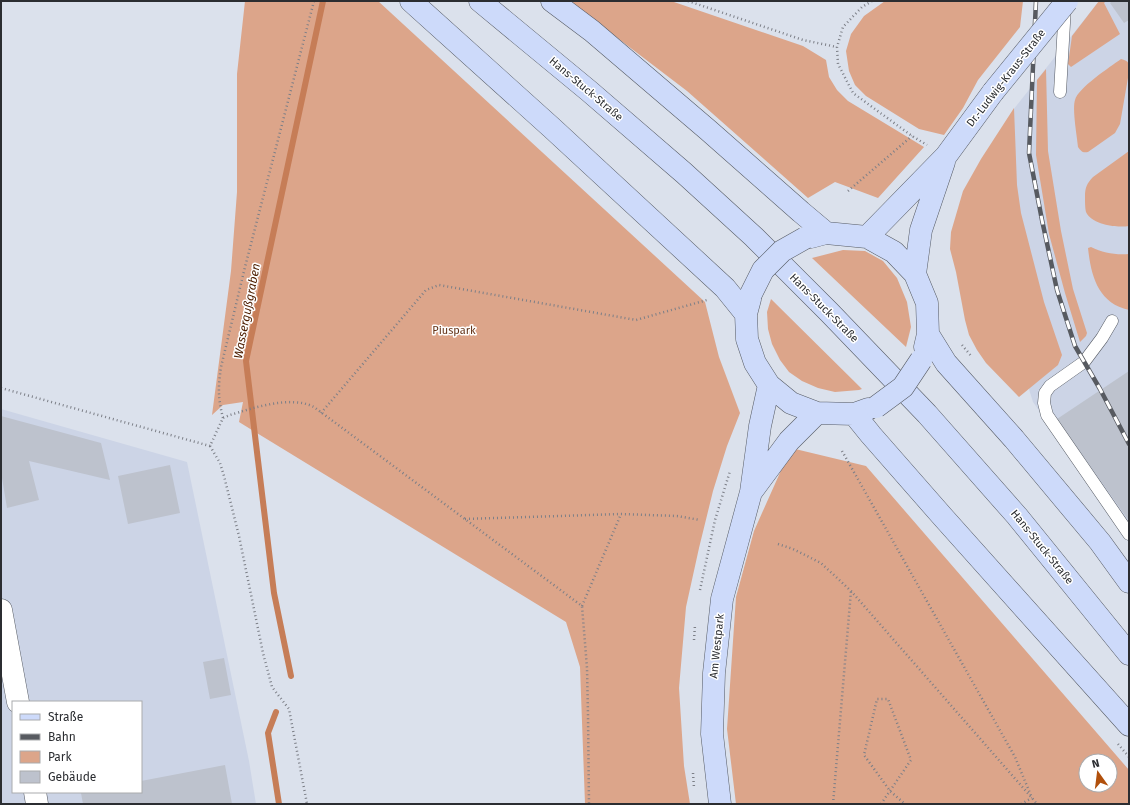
<svg xmlns="http://www.w3.org/2000/svg" width="1130" height="805" viewBox="0 0 1130 805" font-family="'Fira Sans',sans-serif">
<style>
.built{fill:#ccd4e6;fill-rule:evenodd}
.green{fill:#dca58a;fill-rule:evenodd}
.lines{fill:none;stroke-linecap:round;stroke-linejoin:round}
.stream{stroke:#c67d57;stroke-width:6}
.building{fill:#bdc2cd}
.lane-casing{stroke:#565b64;stroke-width:13}
.street-casing{stroke:#565b64;stroke-width:23}
.secondary-casing{stroke:#565b64;stroke-width:23}
.path{stroke:#7c7f87;stroke-width:2.5;stroke-dasharray:1 3;stroke-linecap:butt}
.lane{stroke:#fff;stroke-width:12}
.street{stroke:#fff;stroke-width:22}
.secondary{stroke:#cddafa;stroke-width:22}
.rail-casing{stroke:#575a60;stroke-width:4.5}
.rail{stroke:#fff;stroke-width:3;stroke-dasharray:9;stroke-linecap:butt}
.secondary-bridge-casing{stroke:#565b64;stroke-width:23;stroke-linecap:butt}
.secondary-bridge{stroke:#cddafa;stroke-width:22}
.labels{text-anchor:middle;dominant-baseline:central;stroke-width:3;stroke-linejoin:round;paint-order:stroke}
.street-label{font-size:11px;fill:#2b2d31;stroke:#fff}
.park-label{font-size:11px;fill:#623115;stroke:#fff}
.water-label{font-size:12px;font-style:italic;fill:#4e1f02;stroke:#fff}
</style>
<rect width="100%" height="100%" fill="#dbe1ec"/>
<path class="built" d="M 1099,1 L 1129,1 L 1129,541 L 1033,402 L 984,246 L 1013,110 Z
M 1,409 L 187,462 L 249,761 L 256,804 L 1,804 ZM 13,702 L 141,702 L 141,792 L 13,792 Z"/>
<path class="green" d="M 245,1 L 378,1 L 705,302 L 719,357 L 740,413 L 727,446 L 713,491 L 699,548 L 686,607 L 679,688 L 684,766 L 690,804 L 585,804 L 580,667 L 566,622 L 239,422 L 243,402 L 223,405 L 212,415 L 231,271 L 237,192 L 237,74 Z
M 569,1 L 671,1 L 803,46 L 826,60 L 829,77 L 837,90 L 848,101 L 924,147 L 878,198 L 835,182 L 808,198 L 687,91 Z
M 885,1 L 1023,1 L 1020,27 L 978,80 L 963,108 L 944,135 L 919,129 L 866,96 L 855,85 L 849,71 L 846,51 L 851,34 L 864,16 Z
M 1099,1 L 1106,1 L 1104,3 L 1120,34 L 1071,67 L 1068,64 L 1072,36 Z
M 1121,59 C 1130,61 1129,64 1129,72 L 1120,124 L 1115,133 L 1088,152 C 1082,153 1081,151 1078,147 C 1077,136 1072,109 1075,100 C 1078,88 1110,67 1121,59 Z
M 1046,69 L 1048,151 L 1061,231 L 1073,289 L 1087,333 L 1086,336 L 1080,342 L 1065,293 L 1049,234 L 1036,155 L 1037,80 Z
M 1014,108 L 1017,185 L 1021,213 L 1044,302 L 1062,355 L 1058,365 L 1019,397 L 986,363 L 977,350 L 969,335 L 965,320 L 956,272 L 950,249 L 951,232 L 963,191 L 981,159 Z
M 1129,151 L 1129,226 C 1117,228 1092,225 1086,212 C 1085,208 1085,201 1085,196 C 1085,188 1087,183 1093,177 Z
M 1091,247 C 1103,253 1115,255 1129,254 L 1129,310 C 1098,303 1091,276 1088,248 Z
M 843,250 L 865,251 L 883,261 L 897,278 L 907,302 L 911,327 L 906,347 L 812,258 Z
M 771,299 L 862,389 L 859,390 L 835,392 L 818,388 L 802,381 L 789,372 L 780,360 L 772,344 L 768,329 L 767,312 Z
M 791,448 L 866,466 L 1129,770 L 1129,804 L 736,804 L 727,729 L 736,597 L 754,531 ZM 1086,761 L 1110,761 L 1110,785 L 1086,785 Z"/>
<g class="lines">
<path class="stream" d="M 291,676 L 274,593 L 246,361 L 323,1
M 276,712 L 268,733 L 279,804"/>
</g>
<path class="building" d="M 1112,1 L 1129,1 L 1129,20 L 1124,23 L 1110,3 Z
M 1129,371 L 1129,521 L 1057,419 Z
M 1,416 L 101,443 L 110,480 L 29,461 L 39,500 L 7,508 L 1,472 Z
M 170,465 L 180,513 L 128,524 L 118,476 Z
M 224,658 L 231,695 L 210,699 L 203,662 Z
M 225,765 L 232,804 L 83,804 L 81,793 L 86,792 L 141,792 L 141,781 Z"/>
<g class="lines">
<g class="lane-casing">
<path id="lane" d="M 1060,92 L 1065,6
M 1112,321 L 1102,338 L 1084,362 L 1050,386 L 1045,393 L 1044,403 L 1047,415 L 1129,534"/>
</g>
<g class="street-casing">
<path id="street" d="M 1,610 L 18,702
M 35,792 L 37,804"/>
</g>
<g class="secondary-casing">
<path id="secondary" d="M 411,1 L 552,128 L 725,288 L 746,314
M 480,1 L 589,91 L 684,173 L 754,237 L 829,312 L 927,414 L 1017,516 L 1129,654
M 552,1 L 592,31 L 708,130 L 801,212 L 826,233
M 811,237 L 826,233 L 867,237 L 894,252 L 915,274 L 927,303 L 928,334 L 925,347
M 867,237 L 946,156 L 993,92
M 915,274 L 921,230 L 944,162
M 750,299 L 746,314 L 747,339 L 755,363 L 769,385 L 791,403 L 817,413 L 854,414 L 868,409
M 928,334 L 946,363 L 1014,439 L 1100,542 L 1129,582
M 854,414 L 871,435 L 942,516 L 1129,725
M 752,491 L 789,441 L 817,413
M 720,804 L 712,734 L 714,673 L 722,599 L 751,492 L 760,426 L 769,385"/>
</g>
<path class="path" d="M 688,1 L 803,40 L 837,47
M 872,1 L 862,7 L 843,27 L 837,47 L 838,64 L 853,93 L 912,136 L 927,145
M 848,191 L 912,136
M 962,345 L 972,357
M 1,388 L 210,446 L 223,418 L 230,415 C 253,408 291,395 314,407 L 582,606 L 587,668 L 588,715 L 589,804
M 321,413 L 426,290 L 439,285 L 636,320 L 707,300
M 223,418 C 218,398 218,388 221,367 L 245,267 L 314,1
M 210,446 L 220,463 L 224,476 L 239,536 L 263,653 L 272,687 L 289,709 L 307,804
M 842,451 L 1015,757 L 1032,798
M 465,519 L 621,514 L 677,516 L 700,520
M 778,544 L 793,549 L 821,563 L 851,591 L 1032,798 L 1037,804
M 700,590 L 715,520 L 730,471
M 582,606 L 621,514
M 694,640 L 695,625
M 1118,744 L 1129,757
M 693,773 L 694,788
M 833,804 L 851,591
M 881,804 L 911,760 L 888,699 L 877,699 L 864,755 L 890,791 L 905,804
M 1021,804 L 1032,798"/>
<use href="#lane" class="lane"/>
<use href="#street" class="street"/>
<use href="#secondary" class="secondary"/>
<g class="rail-casing">
<path id="rail" d="M 1036,1 L 1029,153 L 1042,220 L 1057,290 L 1075,346 L 1100,389 L 1129,444"/>
</g>
<use href="#rail" class="rail"/>
<g class="secondary-bridge-casing">
<path id="secondary-bridge" d="M 993,92 L 1067,1
M 751,294 L 763,270 L 782,251 L 805,238
M 876,407 L 903,387 L 921,360"/>
</g>
<use href="#secondary-bridge" class="secondary-bridge"/>
</g>
<g class="labels">
<g class="street-label">
<text transform="translate(1006 78) rotate(-52)">Dr.-Ludwig-Kraus-Straße</text>
<text transform="translate(586 89) rotate(40)">Hans-Stuck-Straße</text>
<text transform="translate(824 308) rotate(45)">Hans-Stuck-Straße</text>
<text transform="translate(1042 547) rotate(51)">Hans-Stuck-Straße</text>
<text transform="translate(717 646) rotate(-84)">Am Westpark</text>
</g>
<g class="park-label">
<text x="454" y="330">Piuspark</text>
</g>
<g class="water-label">
<text transform="translate(247 311) rotate(-79)">Wassergußgraben</text>
</g>
</g>
<rect width="1130" height="805" fill="none" stroke="#2b2d31" stroke-width="4"/>
<rect x="12" y="701" width="130" height="92" fill="#ffffff" stroke="#aaabad"/>
<rect x="20" y="714" width="20" height="6" fill="#cddafa" stroke="#aaabad"/>
<text x="48" y="721" font-size="12" fill="#2b2d31">Straße</text>
<rect x="20" y="734" width="20" height="6" fill="#575a60" stroke="#aaabad"/>
<text x="48" y="741" font-size="12" fill="#2b2d31">Bahn</text>
<rect x="20" y="751" width="20" height="12" fill="#dca58a" stroke="#aaabad"/>
<text x="48" y="761" font-size="12" fill="#2b2d31">Park</text>
<rect x="20" y="771" width="20" height="12" fill="#bdc2cd" stroke="#aaabad"/>
<text x="48" y="781" font-size="12" fill="#2b2d31">Gebäude</text>
<g transform="translate(1098 773) rotate(346)"><circle r="19" fill="#ffffff" stroke="#aaabad"/>
<path d="M0-3L7 15L0 10L-7 15Z" fill="#b1500c"/>
<text y="-6" font-size="11" font-weight="bold" text-anchor="middle" fill="#2b2d31">N</text>
</g>
</svg>
